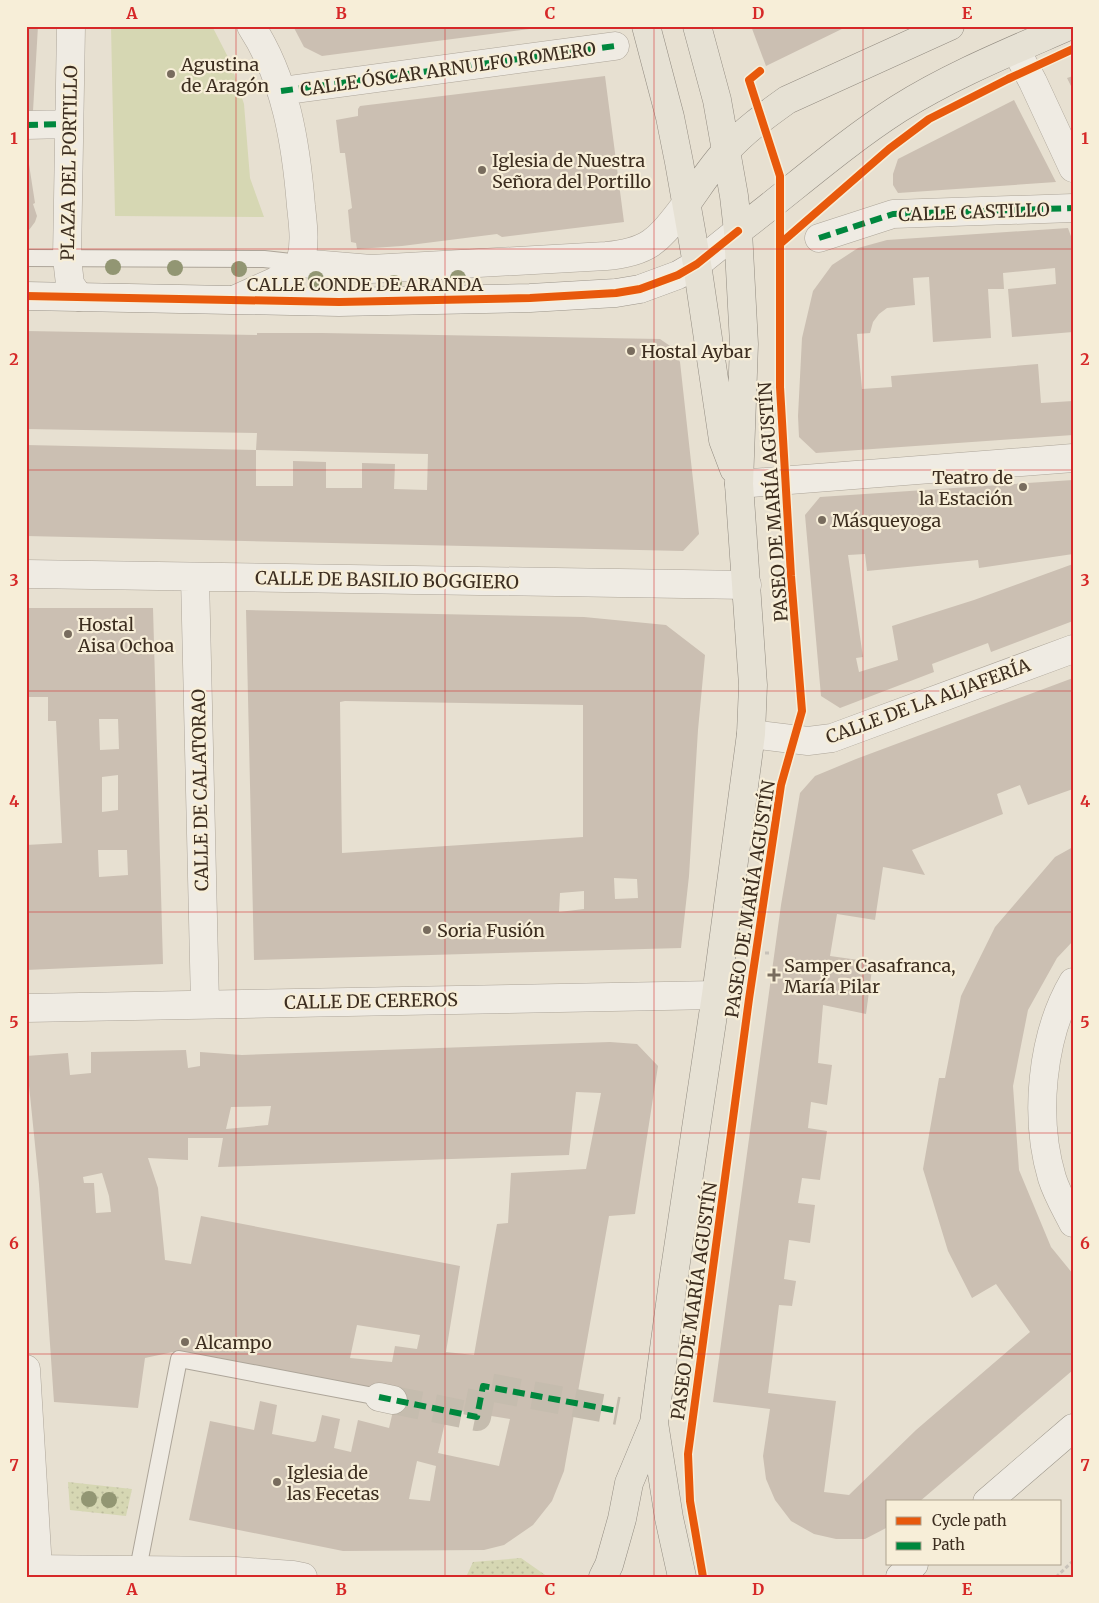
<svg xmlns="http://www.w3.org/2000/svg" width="1099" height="1603" viewBox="0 0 1099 1603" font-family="Merriweather,serif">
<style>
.grass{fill:url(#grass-dots)}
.green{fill:#d6d7b3}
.building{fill:#cbbfb2;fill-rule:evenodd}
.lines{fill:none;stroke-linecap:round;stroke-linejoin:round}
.street-tunnel{stroke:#c5bcae;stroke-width:28;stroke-dasharray:28 14;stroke-linecap:butt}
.lane-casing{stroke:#ada599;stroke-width:18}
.street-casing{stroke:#ada599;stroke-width:29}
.secondary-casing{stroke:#9c958a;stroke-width:29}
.primary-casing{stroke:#928b80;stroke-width:29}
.path{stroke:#c8c2b9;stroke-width:3;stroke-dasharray:4 2.5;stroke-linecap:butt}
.lane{stroke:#efebe3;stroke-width:16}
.street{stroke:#efebe3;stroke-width:28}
.secondary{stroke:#efebe3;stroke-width:28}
.primary{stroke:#e6e1d4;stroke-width:28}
.quiet{stroke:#00873e;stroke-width:6;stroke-dasharray:12 6;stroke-linecap:butt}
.cycleway-casing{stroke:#f7eed8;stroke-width:11}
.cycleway{stroke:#e8590c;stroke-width:8}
.tree{fill:#929673}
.grid{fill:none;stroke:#d62828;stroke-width:1;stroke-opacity:0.55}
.poi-dot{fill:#786c5e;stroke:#f7eed8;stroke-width:2}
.labels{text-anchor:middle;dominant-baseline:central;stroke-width:4.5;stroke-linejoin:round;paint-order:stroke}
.poi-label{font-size:18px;fill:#3d2e20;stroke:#f7eed8;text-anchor:start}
.street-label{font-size:18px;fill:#3d2e20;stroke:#f7eed8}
.neatline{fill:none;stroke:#d62828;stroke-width:2}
.grid-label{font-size:16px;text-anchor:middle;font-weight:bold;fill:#d62828}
</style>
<defs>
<pattern id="grass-dots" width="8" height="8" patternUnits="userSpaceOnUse" patternTransform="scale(1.25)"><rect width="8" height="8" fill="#d6d7b3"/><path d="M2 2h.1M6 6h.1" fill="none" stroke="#b9b99a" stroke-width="1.8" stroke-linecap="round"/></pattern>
</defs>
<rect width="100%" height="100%" fill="#e7e0d1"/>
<path class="grass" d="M 68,1482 L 132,1489 L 126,1516 L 70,1510 Z
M 521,1558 L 548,1577 L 466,1577 L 473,1562 Z"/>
<path class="green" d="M 111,26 L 212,26 L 230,61 L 244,104 L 250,178 L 264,217 L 115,216 Z"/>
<path class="building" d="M 26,26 L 38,26 L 33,111 L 26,111 Z
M 293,26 L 545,26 L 545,27 L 322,56 L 304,47 Z
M 751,26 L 848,26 L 766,66 Z
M 605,76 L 624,222 L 502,237 L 497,234 L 402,246 L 357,249 L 356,243 L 351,242 L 348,210 L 352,208 L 345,153 L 340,153 L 336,120 L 358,116 L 358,109 L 360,106 Z
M 1073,76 L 1073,90 L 1067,78 Z
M 1014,100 L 1056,182 L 898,193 L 893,185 L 893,174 L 898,159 Z
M 26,145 L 35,203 L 33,204 L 37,216 L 35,222 L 26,234 Z
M 1068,228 L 1073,242 L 1073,332 L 1012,337 L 1008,289 L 1056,284 L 1055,268 L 1003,273 L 1004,289 L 988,289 L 991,338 L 933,342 L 929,277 L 913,278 L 915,305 L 887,308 L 879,314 L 873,322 L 870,333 L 857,334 L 862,389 L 892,387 L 891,376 L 1038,364 L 1041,403 L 1073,401 L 1073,435 L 816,453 L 799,437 L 798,416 L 802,338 L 813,291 L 832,265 L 858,248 L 887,240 Z
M 26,331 L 257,335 L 257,333 L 322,333 L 660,339 L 673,348 L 680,362 L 699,534 L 683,551 L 26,536 L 26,445 L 256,450 L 256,486 L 293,486 L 293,461 L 326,462 L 326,488 L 362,488 L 362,463 L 395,464 L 394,489 L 427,490 L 428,454 L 256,450 L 257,433 L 26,429 Z
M 1073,480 L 1073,554 L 979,568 L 978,560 L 867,571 L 865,554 L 848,555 L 863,657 L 856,658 L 859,672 L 898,660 L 892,626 L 974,600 L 1073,564 L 1073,621 L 991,652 L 988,643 L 932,664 L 934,672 L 840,708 L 821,696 L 805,515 L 820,497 Z
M 26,608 L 153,608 L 163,964 L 26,970 L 26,845 L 62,843 L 56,721 L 48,721 L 48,697 L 26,697 ZM 99,719 L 118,719 L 119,749 L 100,750 ZM 118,775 L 118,810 L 102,812 L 102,777 ZM 98,850 L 127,850 L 128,875 L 99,877 Z
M 246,610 L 584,617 L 666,625 L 705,655 L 698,730 L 689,876 L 681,948 L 254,960 ZM 345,701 L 583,705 L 583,837 L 342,853 L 340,702 ZM 614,878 L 637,879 L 638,898 L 615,899 ZM 584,891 L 584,909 L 559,912 L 560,893 Z
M 1073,678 L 1073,789 L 1028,805 L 1020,785 L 997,794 L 1003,814 L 912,850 L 925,875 L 883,867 L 875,920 L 837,914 L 830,956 L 873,962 L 866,1014 L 823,1005 L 818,1063 L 832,1065 L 827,1105 L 811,1102 L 808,1128 L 827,1131 L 820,1180 L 802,1178 L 798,1203 L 815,1205 L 810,1243 L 789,1240 L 784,1279 L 796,1281 L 792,1306 L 779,1305 L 768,1393 L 836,1401 L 824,1492 L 849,1495 L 916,1430 L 1030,1332 L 996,1284 L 972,1298 L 948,1251 L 923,1169 L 939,1078 L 945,1078 L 961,996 L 995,927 L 1055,857 L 1073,847 L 1073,941 L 1057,958 L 1028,1010 L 1013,1086 L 1019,1170 L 1051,1247 L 1073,1274 L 1073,1370 L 919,1502 L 888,1502 L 888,1527 L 865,1539 L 836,1539 L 814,1534 L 791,1521 L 775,1500 L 766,1479 L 763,1456 L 770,1409 L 713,1402 L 781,905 L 800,793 L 815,776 L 856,759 Z
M 610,1042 L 637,1044 L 658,1066 L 635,1214 L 609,1216 L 564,1471 L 552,1501 L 533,1525 L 504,1545 L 484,1550 L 343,1551 L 189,1520 L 210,1421 L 254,1430 L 260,1401 L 277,1405 L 272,1434 L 313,1442 L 316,1441 L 322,1415 L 340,1419 L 334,1448 L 351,1452 L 358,1420 L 389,1428 L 394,1407 L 388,1392 L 173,1352 L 145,1358 L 138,1408 L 54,1402 L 39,1184 L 26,1056 L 68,1053 L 70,1075 L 91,1073 L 91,1052 L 186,1050 L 188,1068 L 200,1066 L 200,1052 L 242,1055 ZM 576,1092 L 601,1093 L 586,1169 L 511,1173 L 508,1223 L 497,1224 L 474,1355 L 446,1352 L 460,1266 L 201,1216 L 191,1264 L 165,1260 L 158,1188 L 148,1158 L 188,1160 L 188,1138 L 223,1138 L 218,1167 L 569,1155 ZM 271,1106 L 268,1125 L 226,1129 L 231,1107 ZM 102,1173 L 109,1196 L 111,1212 L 96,1213 L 94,1183 L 84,1183 L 83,1177 ZM 357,1325 L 420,1335 L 417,1349 L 395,1346 L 392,1362 L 350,1358 ZM 448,1409 L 510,1419 L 499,1466 L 438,1453 ZM 417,1461 L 436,1466 L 430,1501 L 409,1499 Z"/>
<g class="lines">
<path class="street-tunnel" d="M 393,1400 L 477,1417 L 483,1386 L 618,1411"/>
<g class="lane-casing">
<path id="lane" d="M 26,258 L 264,259 L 300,263
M 138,1569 L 179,1359 L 379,1397"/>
</g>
<g class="street-casing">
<path id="street" d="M 71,26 L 67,258 L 70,284 L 79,297
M 251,26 C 286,79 296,144 301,206 C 303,225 306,244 300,263
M 1016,50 L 1033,82 L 1073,168
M 281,91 L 615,46
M 26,125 L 68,124
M 819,238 L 893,214 L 1073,208
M 236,299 L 276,281 L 300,263 L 371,269 L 606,256 C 653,252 660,237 687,203
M 739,484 L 1073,458
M 26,574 L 747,585
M 195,577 L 205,1004
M 751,734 L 808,741 L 832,738 L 1073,649
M 1073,982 C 1041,1037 1034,1118 1052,1178 C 1057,1194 1066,1209 1073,1223
M 26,1008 L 716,995
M 26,1369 L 38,1569
M 379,1397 L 393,1400
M 26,1569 L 235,1571 L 293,1575 L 303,1577"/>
</g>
<g class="secondary-casing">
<path id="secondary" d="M 26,296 L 339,302 L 530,298 L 616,293 L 640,289 L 678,275 L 697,264 L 738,231
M 987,1502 L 1073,1428
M 900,1577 L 914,1564"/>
</g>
<g class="primary-casing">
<path id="primary" d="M 646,26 L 670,117 L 679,162 L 697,264 L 723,440 L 734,469
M 687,203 C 700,185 712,166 727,150 C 744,131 766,115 787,100 L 950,26
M 738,231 C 791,191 842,145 898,109 C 952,75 1012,51 1069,26
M 654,1423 L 669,1518 L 682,1577
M 603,1577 L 609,1565 L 622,1519 L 629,1483 L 654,1423 L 673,1282 L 716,995 L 751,734 L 753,685 L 739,484 L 744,344 L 738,231 L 734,196 L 717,100 L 697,26"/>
</g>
<path class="path" d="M 765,953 L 769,953
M 1056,1577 L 1073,1561"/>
<use href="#lane" class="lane"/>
<use href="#street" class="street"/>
<use href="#secondary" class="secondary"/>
<use href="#primary" class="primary"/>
<path class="quiet" d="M 281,91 L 615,46
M 26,125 L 68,124
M 819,238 L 893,214 L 1073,208
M 379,1397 L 477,1417 L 483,1386 L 618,1411"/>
<g class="cycleway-casing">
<path id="cycleway" d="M 781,243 L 889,149 L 929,119 L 1008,79 L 1073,49
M 26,296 L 339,302 L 530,298 L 616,293 L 640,289 L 678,275 L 697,264 L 738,231
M 703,1577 L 690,1501 L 688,1454 L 749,999 L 781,785 L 802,711 L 791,576 L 780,387 L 780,176 L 749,80 L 760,71"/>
</g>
<use href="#cycleway" class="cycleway"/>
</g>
<g class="tree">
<circle cx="113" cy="267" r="8"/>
<circle cx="175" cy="268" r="8"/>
<circle cx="239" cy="269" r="8"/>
<circle cx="458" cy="278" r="8"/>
<circle cx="316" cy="279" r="8"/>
<circle cx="394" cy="283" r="8"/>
<circle cx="89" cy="1499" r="8"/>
<circle cx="109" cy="1500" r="8"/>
</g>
<path class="grid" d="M 236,26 L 236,1577M 445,26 L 445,1577M 654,26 L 654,1577M 863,26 L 863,1577M 26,249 L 1073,249M 26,470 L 1073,470M 26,691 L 1073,691M 26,912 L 1073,912M 26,1133 L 1073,1133M 26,1354 L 1073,1354"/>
<g class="poi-dot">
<circle cx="171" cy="74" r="5"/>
<circle cx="482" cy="170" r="5"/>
<circle cx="631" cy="351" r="5"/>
<circle cx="1023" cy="487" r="5"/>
<circle cx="822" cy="520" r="5"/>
<circle cx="68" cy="634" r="5"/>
<circle cx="427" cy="930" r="5"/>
<path d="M771.5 967.5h5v5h5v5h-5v5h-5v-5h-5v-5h5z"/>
<circle cx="185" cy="1342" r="5"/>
<circle cx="277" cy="1482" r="5"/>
</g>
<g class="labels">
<g class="poi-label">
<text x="181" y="64">Agustina<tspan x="181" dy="21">de Aragón</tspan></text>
<text x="492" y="160">Iglesia de Nuestra<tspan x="492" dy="21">Señora del Portillo</tspan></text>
<text x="641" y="351">Hostal Aybar</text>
<text x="1013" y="477" text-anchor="end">Teatro de<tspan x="1013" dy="21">la Estación</tspan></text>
<text x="832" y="520">Másqueyoga</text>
<text x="78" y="624">Hostal<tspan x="78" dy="21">Aisa Ochoa</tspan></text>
<text x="437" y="930">Soria Fusión</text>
<text x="784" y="965">Samper Casafranca,<tspan x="784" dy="21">María Pilar</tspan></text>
<text x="195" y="1342">Alcampo</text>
<text x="287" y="1472">Iglesia de<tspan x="287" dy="21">las Fecetas</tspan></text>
</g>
<g class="street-label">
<text transform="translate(448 69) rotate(-8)">CALLE ÓSCAR ARNULFO ROMERO</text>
<text transform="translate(69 163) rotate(-89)">PLAZA DEL PORTILLO</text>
<text transform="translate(974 212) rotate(-2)">CALLE CASTILLO</text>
<text x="365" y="284">CALLE CONDE DE ARANDA</text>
<text transform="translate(773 502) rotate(-94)">PASEO DE MARÍA AGUSTÍN</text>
<text transform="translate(387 580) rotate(1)">CALLE DE BASILIO BOGGIERO</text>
<text transform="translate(928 701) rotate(-20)">CALLE DE LA ALJAFERÍA</text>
<text transform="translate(200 790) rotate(-91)">CALLE DE CALATORAO</text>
<text transform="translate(750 899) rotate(-81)">PASEO DE MARÍA AGUSTÍN</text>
<text transform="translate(371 1001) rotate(-1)">CALLE DE CEREROS</text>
<text transform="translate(694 1301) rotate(-82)">PASEO DE MARÍA AGUSTÍN</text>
</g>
</g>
<rect width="1099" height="1603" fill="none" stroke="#f7eed8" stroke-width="55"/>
<rect x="886" y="1500" width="175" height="65" fill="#f7eed8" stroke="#ada18e"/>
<rect x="896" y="1517" width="25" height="8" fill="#e8590c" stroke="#ada18e"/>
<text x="932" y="1526" font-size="15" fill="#3d2e20">Cycle path</text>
<rect x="896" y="1542" width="25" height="8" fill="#00873e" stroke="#ada18e"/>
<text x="932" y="1550" font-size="15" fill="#3d2e20">Path</text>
<rect x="28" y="28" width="1044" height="1548" class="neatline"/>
<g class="grid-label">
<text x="132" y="19">A</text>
<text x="341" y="19">B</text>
<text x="550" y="19">C</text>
<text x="758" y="19">D</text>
<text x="967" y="19">E</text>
<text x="14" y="144">1</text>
<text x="1085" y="144">1</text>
<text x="14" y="365">2</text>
<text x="1085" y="365">2</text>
<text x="14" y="586">3</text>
<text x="1085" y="586">3</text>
<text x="14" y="807">4</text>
<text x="1085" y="807">4</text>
<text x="14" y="1028">5</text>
<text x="1085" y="1028">5</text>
<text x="14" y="1249">6</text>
<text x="1085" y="1249">6</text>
<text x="14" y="1471">7</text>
<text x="1085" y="1471">7</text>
<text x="132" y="1595">A</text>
<text x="341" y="1595">B</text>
<text x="550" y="1595">C</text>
<text x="758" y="1595">D</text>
<text x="967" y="1595">E</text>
</g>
</svg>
